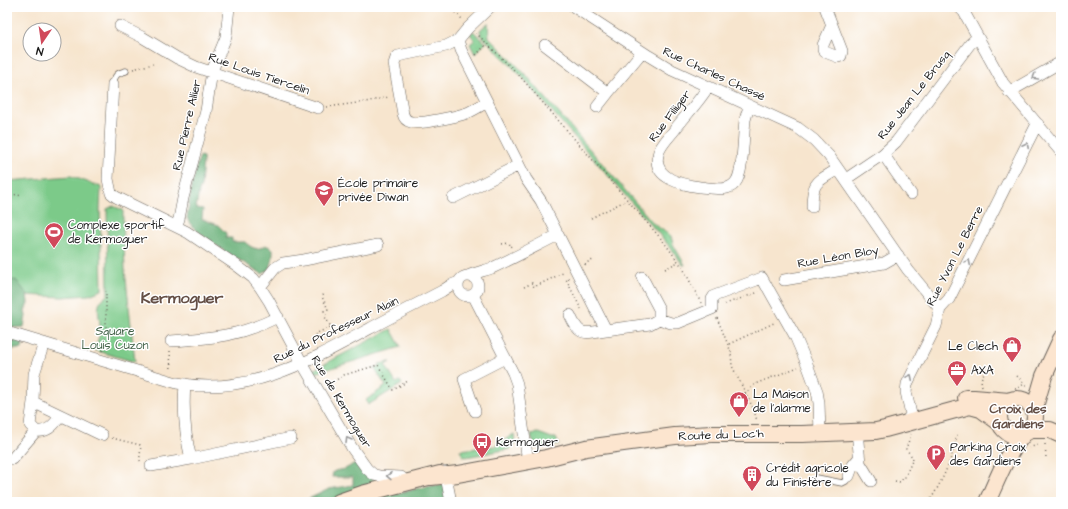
<svg xmlns="http://www.w3.org/2000/svg" width="1068" height="509" viewBox="0 0 1068 509" font-family="'Architects Daughter',sans-serif">
<style>
.green{fill:#7cca89;stroke:#4c7352}
.forest{fill:#65ae75;stroke:#406548}
.lines{fill:none;stroke-linecap:round;stroke-linejoin:round}
.lane-casing{stroke:#69625a;stroke-width:7}
.street-casing{stroke:#69625a;stroke-width:12}
.secondary-casing{stroke:#69625a;stroke-width:18}
.path{stroke:#69625a;stroke-width:1.5;stroke-dasharray:1 3;stroke-linecap:butt}
.lane{stroke:#fff;stroke-width:5.5}
.street{stroke:#fff;stroke-width:11}
.secondary{stroke:#fce5cf;stroke-width:16}
.oneway{stroke:#999}
.labels{text-anchor:middle;dominant-baseline:central;stroke-width:3;stroke-linejoin:round;paint-order:stroke}
.street-label{font-size:12px;fill:#1c1c1c;stroke:#fff}
.poi-label{font-size:12px;fill:#1c1c1c;stroke:#fff;text-anchor:start}
.park-label{font-size:12px;fill:#426248;stroke:#fff}
.neighbourhood-label{font-size:13px;font-weight:bold;fill:#644f46;stroke:#fff}
.district-label{font-size:16px;font-weight:bold;fill:#644f46;stroke:#fff}
</style>
<rect width="100%" height="100%" fill="#fff"/>
<filter id="ink" filterUnits="userSpaceOnUse"><feTurbulence type="fractalNoise" baseFrequency=".025" numOctaves="2"/><feDisplacementMap in="SourceGraphic" scale="8" xChannelSelector="R" yChannelSelector="G"/><feConvolveMatrix kernelMatrix="1 2 1 2 8 2 1 2 1" color-interpolation-filters="sRGB"/></filter>
<filter id="wash" filterUnits="userSpaceOnUse"><feTurbulence type="fractalNoise" baseFrequency=".012" numOctaves="4" result="noise"/><feDisplacementMap in="SourceGraphic" scale="16" xChannelSelector="R" yChannelSelector="G"/><feGaussianBlur stdDeviation="0.9" result="paint"/><feColorMatrix in="noise" values="0 0 0 0 0 0 0 0 0 0 0 0 0 0 0 0 0 1.4 0 .05"/><feComposite in="paint" operator="in"/></filter>
<g filter="url(#wash)">
<rect width="100%" height="100%" fill="#f7e5ce"/>
<path class="green" d="M 488,23 L 489,37 L 526,75 L 654,224 L 671,236 L 673,244 L 685,265 L 683,265 L 671,248 L 524,79 L 481,35 L 480,30 Z
M 473,31 L 486,43 L 475,54 L 470,44 L 475,40 L 470,34 Z
M 71,176 L 101,187 L 100,209 L 102,290 L 89,295 L 62,297 L 7,294 L 7,181 Z
M 113,206 L 123,210 L 123,218 L 125,270 L 135,362 L 94,350 C 96,344 100,337 100,330 C 101,316 92,304 108,295 L 107,209 Z
M 391,329 L 401,347 L 315,373 L 313,370 Z
M 390,362 L 385,365 L 396,383 L 400,381 L 402,384 L 368,405 L 366,400 L 386,386 L 374,368 L 380,366 L 379,364 Z
M 538,433 L 552,438 L 556,438 L 559,445 C 545,446 534,452 531,434 Z
M 514,434 L 515,443 L 510,449 L 466,457 L 463,456 L 460,450 L 495,446 Z"/>
<path class="forest" d="M 200,156 L 203,157 L 203,160 L 201,186 L 199,191 L 196,208 L 203,209 L 202,219 L 218,225 L 226,233 L 226,238 L 232,238 L 232,242 L 245,242 C 249,246 255,250 260,248 C 262,247 263,246 265,245 L 270,247 L 273,250 C 273,260 272,270 262,274 C 244,262 194,236 187,218 L 191,190 L 197,164 Z
M 16,280 L 27,294 L 28,303 L 25,311 L 26,316 L 24,327 L 7,328 L 7,281 Z
M 7,337 L 19,340 L 23,344 L 22,349 L 9,349 L 7,357 Z
M 356,463 L 381,484 L 394,490 L 398,494 L 419,488 L 444,484 L 457,502 L 302,502 L 329,489 L 353,485 L 353,477 L 332,477 L 333,472 C 337,469 342,471 347,468 C 351,466 352,464 356,463 Z"/>
</g>
<g filter="url(#ink)">
<g class="lines">
<g class="lane-casing">
<path id="lane" d="M 113,84 C 115,75 117,73 126,71
M 817,478 L 842,483 L 846,481 L 849,476"/>
</g>
<g class="street-casing">
<path id="street" d="M 574,7 L 649,56 L 672,70 L 798,128 L 814,140 L 829,156 L 908,270 L 940,309
M 825,7 L 842,51 L 841,56 L 838,57 L 825,52 L 823,50 L 823,45 L 832,25
M 959,7 L 964,12 L 1003,83 L 1061,152
M 120,26 L 142,37 L 177,58 L 196,67 L 318,108
M 458,40 L 461,50 L 526,179 L 541,201 L 606,330 L 650,324 L 659,319 L 671,323 L 678,323 L 712,309 L 712,299 L 714,296 L 762,278 L 767,287
M 545,45 L 608,93 L 642,52
M 113,84 L 108,179 L 111,193 L 116,197 L 187,232 L 236,265 L 253,278 L 260,287 L 269,301 L 302,363 L 352,448 L 367,469 L 374,475 L 379,476 L 401,477 L 407,483
M 708,87 C 698,103 684,117 673,132 C 668,138 659,147 658,155 C 652,179 684,185 700,187 C 711,188 728,192 735,183 C 744,173 743,135 745,120 C 746,115 748,110 750,106
M 1009,92 L 1061,62
M 487,102 C 480,106 474,110 467,113 C 458,116 419,125 411,122 C 406,121 404,118 403,114 L 394,64 L 396,58 L 398,56 L 446,46 L 458,40 L 467,29 L 490,7
M 597,107 L 608,93
M 883,154 L 911,194
M 846,179 L 883,154 L 896,142 L 970,44 L 978,37
M 453,198 L 519,165
M 812,207 C 812,181 817,182 838,169
M 176,226 L 179,219 L 183,198 L 206,111 L 212,71 L 226,37 L 229,7
M 468,276 C 476,272 484,271 492,268 C 514,258 536,246 558,235
M458 286a10 10 0 1 1 20 0a10 10 0 1 1-20 0Z
M 642,277 L 659,309 L 659,319
M 784,280 L 884,263 L 898,255
M 260,287 L 275,268 L 283,263 L 304,260 L 378,245
M 769,290 L 795,336 L 807,364 L 817,391 L 819,403 L 820,433
M 473,295 L 513,373 L 517,384 L 528,462
M 570,315 C 580,338 584,333 606,330
M 7,334 L 10,333 L 177,383 C 247,397 310,361 369,329 C 393,316 417,304 442,291 L 451,285 L 459,282
M 171,341 C 213,338 240,336 278,317
M 44,343 L 34,374 L 33,402 L 102,435
M 185,384 C 183,409 185,435 191,459 L 291,438
M 33,402 L 30,425 L 36,431
M 475,411 L 464,379 L 505,358
M 905,424 L 911,414 L 906,392 L 907,384 L 936,326 L 940,309 L 949,299 L 1035,128 L 1038,124
M 857,431 L 860,463 L 871,481
M 12,459 L 36,431 C 48,433 54,424 61,416
M 151,466 L 191,459
M 445,472 L 451,502
M 849,476 L 853,465 L 859,458"/>
</g>
<g class="secondary-casing">
<path id="secondary" d="M 966,398 L 974,398 L 1009,401
M999 417a18 18 0 1 1 36 0a18 18 0 1 1-36 0Z
M 1034,410 L 1044,376 L 1061,339
M 1030,430 L 1050,430 L 1061,435
M 431,477 L 458,474 L 546,458 L 586,448 L 675,436 L 712,434 L 802,434 L 876,431 L 885,429 L 970,406 L 981,409 L 1000,423
M 339,502 L 362,494 L 440,474
M 987,502 C 997,480 1007,453 1023,435"/>
</g>
<path class="path" d="M 449,7 L 462,19
M 476,33 L 518,74 L 663,241 L 683,268 L 701,303
M 476,55 L 487,44
M 133,69 L 153,64
M 327,107 L 365,102 L 389,97
M 7,193 L 22,196
M 591,218 L 627,200
M 502,244 L 509,243 L 511,247 L 512,246
M 585,265 L 586,263 L 593,260
M 665,269 L 678,262
M 569,278 L 566,279 L 581,309
M 524,287 L 532,283 L 534,287 L 565,272
M 725,304 L 759,292
M 717,318 L 731,352 L 732,366 L 754,410 L 757,421
M 315,335 L 319,332 L 331,327 L 325,317 L 326,315 L 324,311 L 328,309 L 322,297 L 324,294
M 729,344 L 776,322
M 103,351 L 106,327 L 106,291
M 170,351 L 171,371
M 1017,376 L 1027,386
M 327,386 L 344,375 L 378,365 L 393,390 L 408,381
M 982,386 C 980,379 982,373 989,369
M 1015,389 L 1020,387 L 1025,383
M 745,394 L 755,384 L 798,367
M 112,438 L 140,445 C 142,451 138,458 141,463
M 1045,444 L 1046,458
M 1029,448 L 1040,444
M 895,481 L 900,482 L 904,477 L 905,477 C 908,470 911,464 913,458 L 906,449 L 911,434
M 929,502 C 942,482 953,458 957,434"/>
<use href="#lane" class="lane"/>
<use href="#street" class="street"/>
<use href="#secondary" class="secondary"/>
</g>
<defs><path id="oneway-chevron" d="M-2-3.5L2.5 0L-2 3.5" fill="none" stroke-width="1.6" stroke-linecap="round" stroke-linejoin="round"/></defs>
<g class="oneway">
<use href="#oneway-chevron" transform="translate(1035 77) rotate(150)"/>
<use href="#oneway-chevron" transform="translate(1026 145) rotate(-63)"/>
<use href="#oneway-chevron" transform="translate(968 262) rotate(-64)"/>
<use href="#oneway-chevron" transform="translate(910 377) rotate(-64)"/>
<use href="#oneway-chevron" transform="translate(348 440) rotate(-121)"/>
<use href="#oneway-chevron" transform="translate(389 476) rotate(-179)"/>
</g>
</g>
<defs>
<g id="school-pin" transform="scale(1)"><path d="M0 17L-7.5 6A9.5 9.5 0 1 1 7.5 6Z" fill="#d1495b" stroke="#fff"/><path d="M0-5L7-2L0 1L-7-2ZM-4 1L0 2.5L4 1V4Q0 6-4 4Z" fill="#fff"/></g>
<g id="stadium-pin" transform="scale(1)"><path d="M0 17L-7.5 6A9.5 9.5 0 1 1 7.5 6Z" fill="#d1495b" stroke="#fff"/><path d="M0-5a6.5 5 0 1 0 0 10a6.5 5 0 1 0 0-10ZM-3.5-1.8h7v3.6h-7Z" fill="#fff"/></g>
<g id="shop-pin" transform="scale(1)"><path d="M0 17L-7.5 6A9.5 9.5 0 1 1 7.5 6Z" fill="#d1495b" stroke="#fff"/><path d="M-5-2.5h2.3a2.7 3.5 0 0 1 5.4 0H5L5.5 6h-11ZM-1.5-2.5h3a1.5 2.3 0 0 0-3 0Z" fill="#fff"/></g>
<g id="office-pin" transform="scale(1)"><path d="M0 17L-7.5 6A9.5 9.5 0 1 1 7.5 6Z" fill="#d1495b" stroke="#fff"/><path d="M-6-3h4V-5.5h4V-3h4V5H-6ZM-1-4.5V-3h2v-1.5ZM-6 0V1H6V0Z" fill="#fff"/></g>
<g id="bus-pin" transform="scale(1)"><path d="M0 17L-7.5 6A9.5 9.5 0 1 1 7.5 6Z" fill="#d1495b" stroke="#fff"/><path d="M-5-6H5V4H4V6H2V4H-2V6H-4V4H-5ZM-3.5-4V0h7V-4ZM-3.5 1.2v1.5H-2V1.2ZM2 1.2v1.5H3.5V1.2Z" fill="#fff"/></g>
<g id="parking-pin" transform="scale(1)"><path d="M0 17L-7.5 6A9.5 9.5 0 1 1 7.5 6Z" fill="#d1495b" stroke="#fff"/><path d="M-3.5-5.5H1a3.5 3.5 0 0 1 0 7H-1V5.5H-3.5ZM-1-3.4V-.6H.8a1.4 1.4 0 0 0 0-2.8Z" fill="#fff"/></g>
<g id="building-pin" transform="scale(1)"><path d="M0 17L-7.5 6A9.5 9.5 0 1 1 7.5 6Z" fill="#d1495b" stroke="#fff"/><path d="M-4-6H4V6H1V3H-1V6H-4ZM-2.5-4.3h1.7v1.8h-1.7ZM.8-4.3h1.7v1.8H.8ZM-2.5-1h1.7V.8h-1.7ZM.8-1h1.7V.8H.8Z" fill="#fff"/></g>
</defs>
<g fill-rule="evenodd">
<use href="#school-pin" x="324" y="190"/>
<use href="#stadium-pin" x="54" y="232"/>
<use href="#shop-pin" x="1012" y="346"/>
<use href="#office-pin" x="957" y="370"/>
<use href="#shop-pin" x="739" y="401"/>
<use href="#bus-pin" x="482" y="442"/>
<use href="#parking-pin" x="936" y="454"/>
<use href="#building-pin" x="752" y="475"/>
</g>
<g class="labels">
<g class="street-label">
<text transform="translate(259 74) rotate(19)">Rue Louis Tiercelin</text>
<text transform="translate(714 74) rotate(25)">Rue Charles Chassé</text>
<text transform="translate(914 95) rotate(-52)">Rue Jean Le Brusq</text>
<text transform="translate(670 116) rotate(-53)">Rue Filiiger</text>
<text transform="translate(187 125) rotate(-77)">Rue Pierre Allier</text>
<text transform="translate(955 256) rotate(-63)">Rue Yvon Le Berre</text>
<text transform="translate(838 257) rotate(-10)">Rue Léon Bloy</text>
<text transform="translate(336 330) rotate(-26)">Rue du Professeur Alain</text>
<text transform="translate(341 402) rotate(59)">Rue de Kermoguer</text>
<text transform="translate(721 435) rotate(-2)">Route du Loc'h</text>
</g>
<g class="poi-label">
<text x="338" y="183">École primaire<tspan x="338" dy="14">privée Diwan</tspan></text>
<text x="68" y="225">Complexe sportif<tspan x="68" dy="14">de Kermoguer</tspan></text>
<text x="998" y="346" text-anchor="end">Le Clech</text>
<text x="971" y="370">AXA</text>
<text x="753" y="394">La Maison<tspan x="753" dy="14">de l'alarme</tspan></text>
<text x="496" y="442">Kermoguer</text>
<text x="950" y="447">Parking Croix<tspan x="950" dy="14">des Gardiens</tspan></text>
<text x="766" y="468">Crédit agricole<tspan x="766" dy="14">du Finistère</tspan></text>
</g>
<g class="park-label">
<text x="115" y="331">Square<tspan x="115" dy="14">Louis Cuzon</tspan></text>
</g>
<g class="neighbourhood-label">
<text x="1018" y="409">Croix des<tspan x="1018" dy="15">Gardiens</tspan></text>
</g>
<g class="district-label">
<text x="182" y="298">Kermoguer</text>
</g>
</g>
<rect width="1068" height="509" fill="none" stroke="#fff" stroke-width="24"/>
<g transform="translate(42 42) rotate(193)"><circle r="19" fill="#ffffff" stroke="#a4a4a4"/>
<path d="M0-3L7 15L0 10L-7 15Z" fill="#d1495b"/>
<text y="-6" font-size="11" font-weight="bold" text-anchor="middle" fill="#1c1c1c">N</text>
</g>
</svg>
